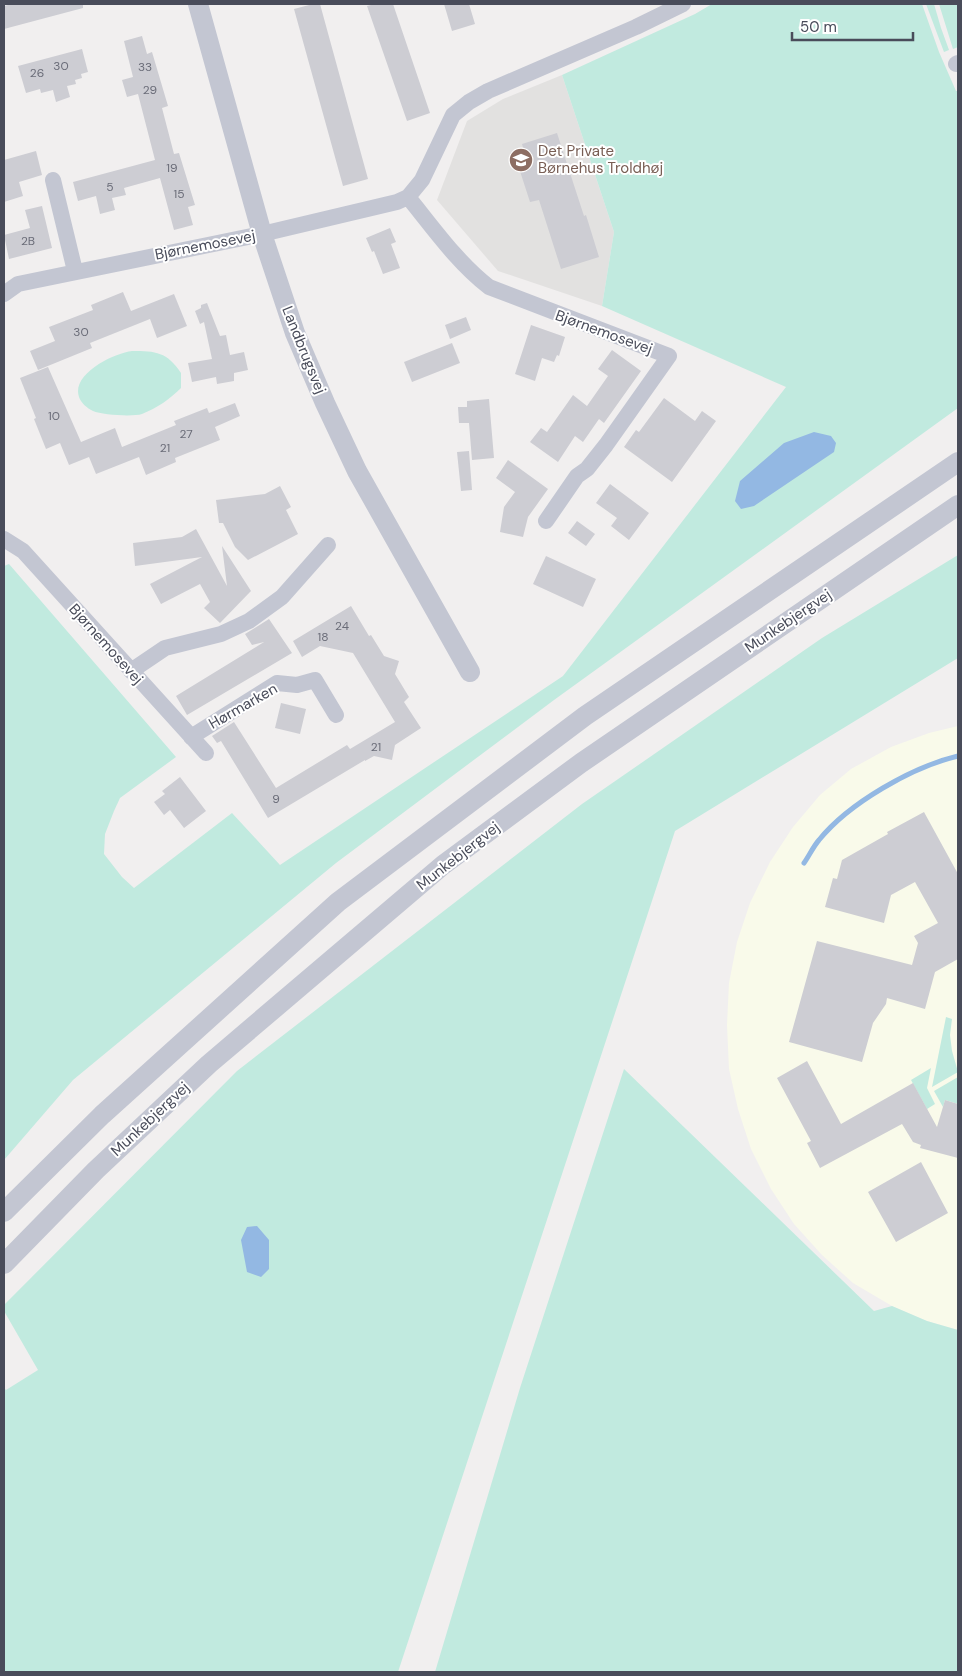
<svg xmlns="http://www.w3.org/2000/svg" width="962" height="1676" viewBox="0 0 962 1676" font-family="'DM Sans',sans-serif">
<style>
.commercial{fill:#f9faea}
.education{fill:#e2e1e0}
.green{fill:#c1eadf}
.water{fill:#93b8e3}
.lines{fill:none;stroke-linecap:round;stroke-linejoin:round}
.stream{stroke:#93b8e3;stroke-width:5}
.building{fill:#cdcdd3}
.minor{stroke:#c3c6d2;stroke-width:16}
.tertiary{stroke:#c3c6d2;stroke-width:20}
.labels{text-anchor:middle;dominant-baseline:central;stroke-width:4;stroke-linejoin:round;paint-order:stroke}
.number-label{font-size:12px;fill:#6a6c78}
.education-label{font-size:15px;fill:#785e54;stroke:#fff;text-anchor:start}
.street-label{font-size:15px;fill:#494c5a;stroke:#fff}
</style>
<rect width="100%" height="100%" fill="#f1efef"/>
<path class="commercial" d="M 958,726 L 958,1330 L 927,1321 L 892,1306 L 853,1283 L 822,1255 L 794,1224 L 771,1189 L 751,1149 L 738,1109 L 729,1069 L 727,1025 L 729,983 L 737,942 L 750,903 L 770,862 L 793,827 L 820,795 L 851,769 L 891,747 L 929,733 Z"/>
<path class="education" d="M 562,75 L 614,232 L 602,306 L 498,271 L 437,200 L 467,121 L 503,99 Z"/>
<path class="green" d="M 712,4 L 922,4 L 939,52 L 956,91 L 958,91 L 958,408 L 554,700 L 336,863 L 73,1080 L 4,1160 L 4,566 L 9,564 L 176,757 L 120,798 L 114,811 L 105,834 L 104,854 L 122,877 L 134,888 L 232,813 L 280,865 L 563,676 L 786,387 L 602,306 L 614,232 L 562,75 L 695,14 Z
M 926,4 L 934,4 L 941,28 L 949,50 L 944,52 Z
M 939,4 L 958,4 L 958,47 L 953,49 Z
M 132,351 C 156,351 167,352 181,373 L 181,388 C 170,399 157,408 142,414 C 133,417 102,415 93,411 C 87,408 81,403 79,397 C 71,374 114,353 132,351 Z
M 958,555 L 958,658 L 675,831 L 398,1672 L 4,1672 L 4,1388 L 6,1390 L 38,1370 L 4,1311 L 4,1305 L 237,1071 L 582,804 L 822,638 Z
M 946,1017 L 952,1019 L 950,1035 L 952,1051 L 958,1072 L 932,1087 Z
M 931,1068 L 927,1088 L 935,1104 L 927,1109 L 911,1080 Z
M 624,1069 L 874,1311 L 892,1306 L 927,1321 L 958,1330 L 958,1672 L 435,1672 L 520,1388 Z
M 958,1077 L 958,1104 L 945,1100 L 943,1107 L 934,1091 Z"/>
<path class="water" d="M 814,432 L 831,436 L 836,443 L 834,452 L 754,506 L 741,509 L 735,501 L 740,481 L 784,443 Z
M 257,1226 L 269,1240 L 269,1269 L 261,1277 L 247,1272 L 241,1240 L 247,1227 Z"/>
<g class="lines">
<path class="stream" d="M 804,863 C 809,856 813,847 819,840 C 849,803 912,767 958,756"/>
</g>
<path class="building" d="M 12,4 L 83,4 L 83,8 L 4,29 L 4,6 Z
M 313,4 L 320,4 L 368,179 L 343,186 L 294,9 Z
M 375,4 L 393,4 L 430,113 L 407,121 L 367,6 Z
M 444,4 L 469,4 L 475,24 L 452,31 Z
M 142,36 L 147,54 L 152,52 L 168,106 L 162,108 L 174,154 L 179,153 L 195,205 L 188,207 L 193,225 L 174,230 L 160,178 L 124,188 L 126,195 L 112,198 L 115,210 L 100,214 L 96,196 L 78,201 L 73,182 L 155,160 L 138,94 L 127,97 L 122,80 L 133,77 L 124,41 Z
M 82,49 L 88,72 L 81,74 L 82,78 L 75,80 L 76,84 L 67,86 L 70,97 L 56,102 L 53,90 L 41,93 L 40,89 L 26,93 L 18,66 Z
M 557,133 L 584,216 L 586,215 L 599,257 L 561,269 L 539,200 L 530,202 L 518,165 L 527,162 L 522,144 Z
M 36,151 L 42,175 L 19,182 L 23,196 L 4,202 L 4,160 Z
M 42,206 L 52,248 L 9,259 L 4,235 L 30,228 L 25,210 Z
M 390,228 L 396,242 L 391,244 L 400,268 L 383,274 L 374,251 L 372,252 L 366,238 Z
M 123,292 L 131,311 L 174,294 L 187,326 L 157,338 L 150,319 L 90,343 L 92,348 L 38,370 L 30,351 L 55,341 L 49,327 L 93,310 L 91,305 Z
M 207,303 L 220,336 L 226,335 L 230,355 L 244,352 L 248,370 L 234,373 L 234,381 L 217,384 L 216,377 L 192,382 L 188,363 L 212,359 L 204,322 L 200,324 L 195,311 L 201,308 L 201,305 Z
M 466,317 L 471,330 L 450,339 L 445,325 Z
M 531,325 L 565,337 L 559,356 L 557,355 L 554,362 L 542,358 L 535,381 L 515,374 Z
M 452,343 L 460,363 L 412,382 L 404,362 Z
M 612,350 L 641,371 L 604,423 L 599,419 L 583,442 L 575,436 L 558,462 L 530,442 L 541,428 L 547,432 L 573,395 L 587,406 L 608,376 L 598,369 Z
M 48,367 L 81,442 L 115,428 L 122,447 L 176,425 L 174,421 L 207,408 L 209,413 L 235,403 L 240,416 L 215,427 L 220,440 L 175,458 L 176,462 L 146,475 L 139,457 L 96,474 L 89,457 L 69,465 L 60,443 L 46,449 L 34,419 L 36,418 L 20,378 Z
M 664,398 L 695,421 L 702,411 L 716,421 L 672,482 L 624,447 L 636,430 L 639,432 Z
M 489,399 L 494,458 L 472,460 L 469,423 L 459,423 L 458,407 L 467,407 L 467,401 Z
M 469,451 L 472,490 L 461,491 L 457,452 Z
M 508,460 L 548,489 L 528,517 L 523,537 L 500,532 L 504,507 L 515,492 L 496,478 Z
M 610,484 L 649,513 L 629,540 L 611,526 L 617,518 L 596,503 Z
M 280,486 L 291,507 L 286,510 L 298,534 L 248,560 L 235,547 L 223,523 L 219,523 L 216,500 L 265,494 Z
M 577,521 L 595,534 L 586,546 L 568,533 Z
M 196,529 L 227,586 L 222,546 L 251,591 L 220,623 L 204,608 L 210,602 L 200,584 L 161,604 L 150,584 L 202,557 L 135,566 L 133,543 L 182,537 Z
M 546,556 L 596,579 L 583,607 L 533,584 Z
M 351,606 L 369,636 L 371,635 L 384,656 L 399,661 L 395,674 L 409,697 L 404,702 L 421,728 L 395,745 L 392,760 L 374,756 L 365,761 L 365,760 L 268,818 L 221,741 L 217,743 L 212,736 L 234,722 L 276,788 L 347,745 L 350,749 L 395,722 L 353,653 L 320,646 L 302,657 L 293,641 Z
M 269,619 L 292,653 L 187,715 L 176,696 L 264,642 L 252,645 L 245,634 Z
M 281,703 L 306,709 L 300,734 L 275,728 Z
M 180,777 L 206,811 L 184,828 L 170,810 L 164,815 L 154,802 L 165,794 L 162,791 Z
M 924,812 L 958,874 L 958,959 L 935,972 L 925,1009 L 887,998 L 886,1004 L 873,1023 L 862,1062 L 789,1042 L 817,941 L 912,965 L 918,943 L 914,936 L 938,923 L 915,882 L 891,895 L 884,923 L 825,907 L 833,878 L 837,879 L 842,860 L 888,834 L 887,832 Z
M 807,1061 L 841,1124 L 913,1083 L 937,1127 L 945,1100 L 958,1104 L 958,1158 L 920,1148 L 921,1145 L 913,1142 L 902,1124 L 820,1168 L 807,1143 L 811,1141 L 777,1078 Z
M 921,1162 L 948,1213 L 896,1242 L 868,1192 Z"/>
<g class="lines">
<path class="minor" d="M 956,64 L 958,63
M 53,180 L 75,271
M 408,197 C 434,229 457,262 489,287 L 669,356 L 606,445 L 587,469 L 577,476 L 546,521
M 4,294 L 18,284 L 262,234 L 397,202 L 408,197 L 422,180 L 453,115 L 469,102 L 488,91 L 636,27 L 683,4
M 4,539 L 23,551 L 206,753
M 131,671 L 165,648 L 221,634 L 249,621 L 282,597 L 328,545
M 191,737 L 277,683 L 297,685 L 315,680 L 336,715"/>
<path class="tertiary" d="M 198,4 L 262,234 L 295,333 L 325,403 L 357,471 L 470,672
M 4,1212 L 102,1115 L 338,902 L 585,716 L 958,462
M 4,1264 L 96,1170 L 209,1064 L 443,865 L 581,763 L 958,505"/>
</g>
<defs>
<g id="school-disc" transform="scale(1.25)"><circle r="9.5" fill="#8d6e63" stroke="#fff"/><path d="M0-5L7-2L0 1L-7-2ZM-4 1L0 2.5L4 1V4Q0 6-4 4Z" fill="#fff"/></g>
</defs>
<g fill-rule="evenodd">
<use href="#school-disc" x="521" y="160"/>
</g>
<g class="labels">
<g class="number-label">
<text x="61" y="66">30</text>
<text x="145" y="67">33</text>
<text x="37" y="73">26</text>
<text x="150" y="90">29</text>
<text x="172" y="168">19</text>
<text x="110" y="187">5</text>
<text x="179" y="194">15</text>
<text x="28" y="241">2B</text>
<text x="81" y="332">30</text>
<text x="54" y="416">10</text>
<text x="186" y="434">27</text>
<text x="165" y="448">21</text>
<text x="342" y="626">24</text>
<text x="323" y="637">18</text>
<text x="376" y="747">21</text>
<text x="276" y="799">9</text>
</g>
<g class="education-label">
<text x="538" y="151">Det Private<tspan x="538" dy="17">Børnehus Troldhøj</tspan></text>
</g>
<g class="street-label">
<text transform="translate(205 245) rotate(-11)">Bjørnemosevej</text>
<text transform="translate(604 332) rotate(20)">Bjørnemosevej</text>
<text transform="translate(304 350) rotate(68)">Landbrugsvej</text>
<text transform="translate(788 621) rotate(-34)">Munkebjergvej</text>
<text transform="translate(106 644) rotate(48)">Bjørnemosevej</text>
<text transform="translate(243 706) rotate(-30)">Hørmarken</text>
<text transform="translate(458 856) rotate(-38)">Munkebjergvej</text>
<text transform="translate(150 1119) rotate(-43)">Munkebjergvej</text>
</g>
</g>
<rect width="962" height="1676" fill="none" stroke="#494c5a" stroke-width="10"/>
<path d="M792 32v8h121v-8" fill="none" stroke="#494c5a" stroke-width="2.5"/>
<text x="800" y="32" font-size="15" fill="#494c5a" stroke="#ffffff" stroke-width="4" paint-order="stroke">50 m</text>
</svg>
